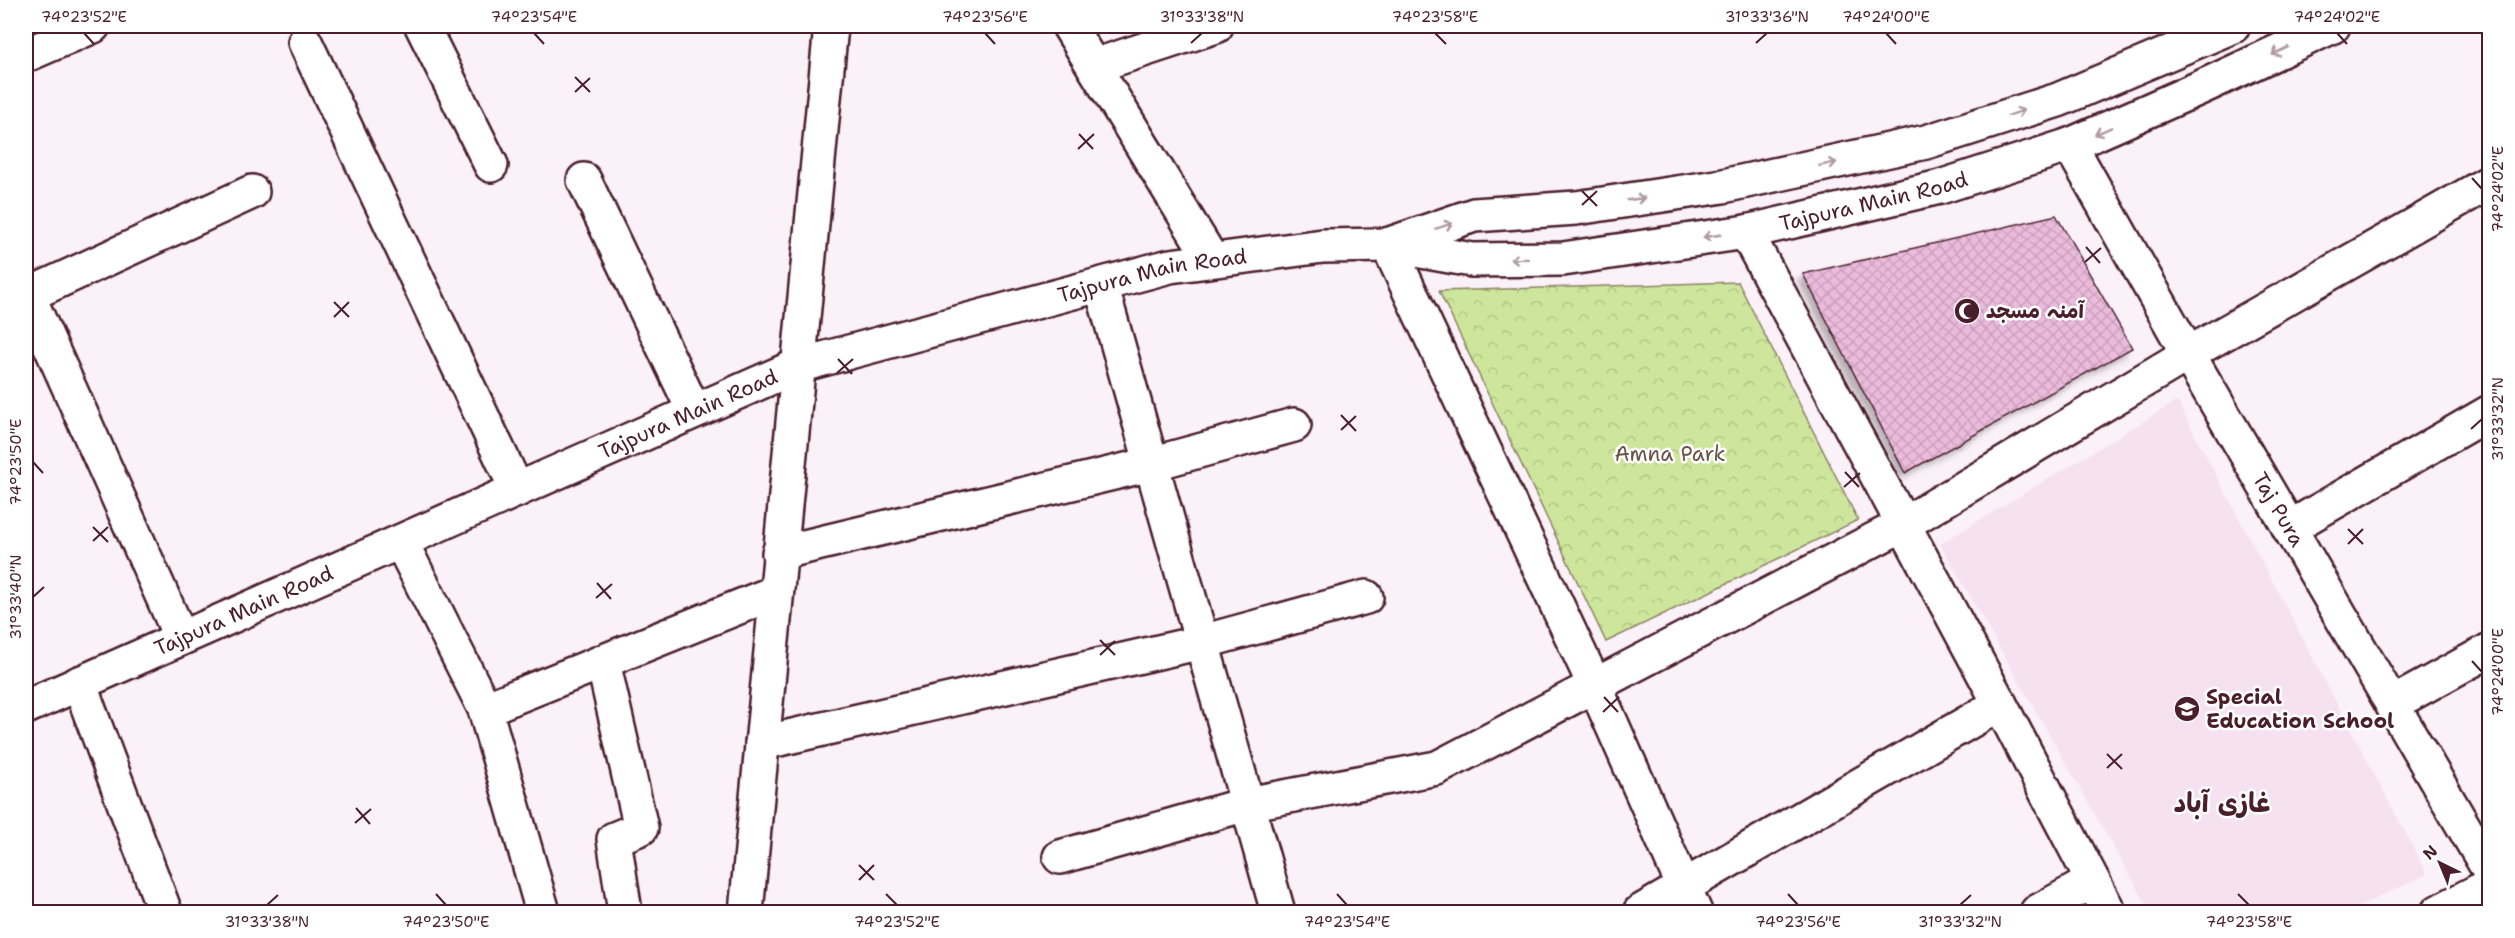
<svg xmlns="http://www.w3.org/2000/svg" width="2515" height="938" viewBox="0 0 2515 938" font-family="'Shantell Sans','Playpen Sans Arabic',sans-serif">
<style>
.built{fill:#f6e1f0}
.park{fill:url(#park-crowns);stroke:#8c8264;stroke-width:1.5}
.building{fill:url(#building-cross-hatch);stroke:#4a1f2b;stroke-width:1.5;filter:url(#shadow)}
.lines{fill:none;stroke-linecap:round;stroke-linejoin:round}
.minor-casing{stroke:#4a1f2b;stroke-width:38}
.tertiary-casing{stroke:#4a1f2b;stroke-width:38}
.minor{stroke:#fff;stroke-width:33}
.tertiary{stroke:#fff;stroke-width:33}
.oneway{stroke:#ae9aa0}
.ticks{fill:none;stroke:#4a1f2b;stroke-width:2}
.labels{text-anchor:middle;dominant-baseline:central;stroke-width:5;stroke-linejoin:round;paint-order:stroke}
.street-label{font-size:21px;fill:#4a1f2b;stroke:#fff}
.poi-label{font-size:21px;font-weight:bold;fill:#4a1f2b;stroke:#fff;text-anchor:start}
.park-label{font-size:21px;fill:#6b5147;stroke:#fff}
.district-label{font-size:27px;font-weight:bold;fill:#4a1f2b;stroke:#fff}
.neatline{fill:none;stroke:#4a1f2b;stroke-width:2}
.ticks-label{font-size:15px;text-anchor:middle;fill:#4a1f2b}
</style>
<defs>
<pattern id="park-crowns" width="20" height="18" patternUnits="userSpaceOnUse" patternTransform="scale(1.5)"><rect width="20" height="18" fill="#cde69c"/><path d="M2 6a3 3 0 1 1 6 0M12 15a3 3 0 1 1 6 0" fill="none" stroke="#b2c587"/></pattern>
<pattern id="building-cross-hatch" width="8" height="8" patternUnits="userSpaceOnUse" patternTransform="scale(1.5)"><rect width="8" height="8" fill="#ebbbdc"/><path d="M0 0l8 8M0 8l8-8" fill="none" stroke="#cba0bd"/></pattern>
<filter id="shadow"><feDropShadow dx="-5.5" dy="5.5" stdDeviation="3" flood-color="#0004"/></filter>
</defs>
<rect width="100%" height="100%" fill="#fbf1f8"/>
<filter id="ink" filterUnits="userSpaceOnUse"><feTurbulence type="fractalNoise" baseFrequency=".0167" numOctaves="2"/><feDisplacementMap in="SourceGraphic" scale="12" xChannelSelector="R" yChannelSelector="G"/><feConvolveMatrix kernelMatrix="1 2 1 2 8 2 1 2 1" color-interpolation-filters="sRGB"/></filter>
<g filter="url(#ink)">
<path class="built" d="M 2177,401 L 2427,874 L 2348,912 L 2151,912 L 1940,544 Z"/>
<path class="park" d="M 1738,282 L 1858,520 L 1606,642 L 1439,291 Z"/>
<path class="building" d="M 2056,215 L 2132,348 L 1905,473 L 1803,274 Z"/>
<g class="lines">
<g class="minor-casing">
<g id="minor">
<path d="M 422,26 L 491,165"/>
<path d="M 1069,26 L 1212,260"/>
<path d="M 305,42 L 517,490"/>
<path d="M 26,55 L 93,26"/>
<path d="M 1094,66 L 1216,26"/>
<path id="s1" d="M 2070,145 L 2188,354 L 2490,872"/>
<path d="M 584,180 L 694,411"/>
<path d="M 1746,232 L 2000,704 L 2109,912"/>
<path d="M 1388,245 L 1594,684 L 1695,912"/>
<path d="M 1101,285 L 1278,912"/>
<path d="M 26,291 L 181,638"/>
<path d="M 28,295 L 252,192"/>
<path d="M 2289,528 L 2490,412"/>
<path d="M 401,542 L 485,709 L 543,912"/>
<path d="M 779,553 L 1151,464 L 1294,425"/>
<path d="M 603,662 L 641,828 L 614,839 L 625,912"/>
<path d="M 79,683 L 165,912"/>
<path d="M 2392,704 L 2490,650"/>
<path d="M 485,709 L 776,592"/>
<path d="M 762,743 L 1202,642 L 1366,597"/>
<path d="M 1060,857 L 1247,804 L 1437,768 L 1904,524 L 2188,354 L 2490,182"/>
<path d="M 746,912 L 831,26"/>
<path d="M 1640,912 L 2000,704"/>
<path d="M 2037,912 L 2091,882"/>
<path d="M 2438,912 L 2490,885"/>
</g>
</g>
<g class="tertiary-casing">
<g id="tertiary">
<path d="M 1390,244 L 1474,215 L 1576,208 L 1723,186 L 1926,142 L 2058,100 L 2233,26"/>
<path id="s2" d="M 26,707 L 797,366 L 1170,266 L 1323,246 L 1388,245 L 1472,260 L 1563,259 L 1746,232 L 1940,187 L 2070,145 L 2204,86 L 2333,26"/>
</g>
</g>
<use href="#minor" class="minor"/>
<use href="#tertiary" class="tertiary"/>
</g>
<defs><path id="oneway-shaft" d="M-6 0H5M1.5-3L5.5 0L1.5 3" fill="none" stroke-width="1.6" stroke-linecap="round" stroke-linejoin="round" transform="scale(1.5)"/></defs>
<g class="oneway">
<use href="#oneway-shaft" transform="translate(2280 51) rotate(155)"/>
<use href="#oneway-shaft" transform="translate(2016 113) rotate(-18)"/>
<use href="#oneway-shaft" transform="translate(2103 131) rotate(156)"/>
<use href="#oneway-shaft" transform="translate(1828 164) rotate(-12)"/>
<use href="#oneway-shaft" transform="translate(1636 199) rotate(-8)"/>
<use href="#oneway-shaft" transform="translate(1444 226) rotate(-19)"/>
<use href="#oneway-shaft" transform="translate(1712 236) rotate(172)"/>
<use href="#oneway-shaft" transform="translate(1519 259) rotate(179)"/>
</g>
</g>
<path class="ticks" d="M 84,33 L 94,44M 534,33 L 544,44M 985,33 L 995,44M 1435,33 L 1446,44M 1886,33 L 1896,44M 2337,33 L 2347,44M 1191,43 L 1202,33M 1756,43 L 1767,33M 575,77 L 590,92M 575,92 L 590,78M 1079,134 L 1093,149M 1078,149 L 1094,134M 2472,178 L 2482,189M 1582,191 L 1597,206M 1582,205 L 1597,191M 2086,247 L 2100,263M 2085,262 L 2101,248M 334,302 L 349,317M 334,317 L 349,302M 838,359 L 852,374M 837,373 L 853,359M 1341,415 L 1356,431M 2471,429 L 2482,419M 1341,430 L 1356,416M 33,462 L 43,473M 1845,472 L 1859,487M 1844,487 L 1860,473M 93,527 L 108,542M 2348,529 L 2363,544M 93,541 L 108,527M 2348,544 L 2363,529M 597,583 L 611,599M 33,597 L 44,587M 596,598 L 612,584M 1100,640 L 1115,655M 1100,655 L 1115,641M 2472,661 L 2482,672M 1604,697 L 1618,712M 1603,712 L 1619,697M 2107,754 L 2122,769M 2107,768 L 2122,754M 356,808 L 370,824M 355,823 L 371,809M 859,865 L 874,880M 859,880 L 874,865M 436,894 L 446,905M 886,894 L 897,905M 1337,894 L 1347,905M 1788,894 L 1798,905M 2238,894 L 2249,905M 267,905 L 278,895M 1960,905 L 1971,895"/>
<defs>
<g id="mosque-disc" transform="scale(1.35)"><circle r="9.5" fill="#4a1f2b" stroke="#fff"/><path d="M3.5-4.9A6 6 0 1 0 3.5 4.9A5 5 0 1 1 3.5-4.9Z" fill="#fff"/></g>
<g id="school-disc" transform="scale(1.35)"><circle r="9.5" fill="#4a1f2b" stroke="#fff"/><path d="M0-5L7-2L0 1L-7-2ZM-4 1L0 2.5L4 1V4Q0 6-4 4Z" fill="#fff"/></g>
</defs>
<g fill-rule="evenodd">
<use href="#mosque-disc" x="1967" y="311"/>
<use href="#school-disc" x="2187" y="709"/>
</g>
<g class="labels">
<g class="street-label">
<text stroke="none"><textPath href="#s2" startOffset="1941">Tajpura Main Road</textPath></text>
<text stroke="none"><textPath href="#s2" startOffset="1210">Tajpura Main Road</textPath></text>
<text stroke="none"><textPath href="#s2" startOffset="724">Tajpura Main Road</textPath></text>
<text stroke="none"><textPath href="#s1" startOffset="420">Taj Pura</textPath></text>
<text stroke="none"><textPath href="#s2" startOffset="238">Tajpura Main Road</textPath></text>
</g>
<g class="poi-label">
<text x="1986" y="311">آمنہ مسجد</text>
<text x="2206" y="697">Special<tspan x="2206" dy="24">Education School</tspan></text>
</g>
<g class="park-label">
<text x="1670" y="454">Amna Park</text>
</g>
<g class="district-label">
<text x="2222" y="802">غازى آباد</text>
</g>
</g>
<rect width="2515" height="938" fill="none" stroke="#fff" stroke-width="66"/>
<g transform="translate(2440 863) rotate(317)" stroke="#ffffff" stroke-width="4.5" paint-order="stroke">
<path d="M0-4.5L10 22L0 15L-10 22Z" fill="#4a1f2b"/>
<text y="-9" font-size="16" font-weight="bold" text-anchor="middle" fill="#4a1f2b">N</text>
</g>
<rect x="33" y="33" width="2449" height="872" class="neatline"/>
<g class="ticks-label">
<text x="84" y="22">74°23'52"E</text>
<text x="534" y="22">74°23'54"E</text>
<text x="985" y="22">74°23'56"E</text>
<text x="1202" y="22">31°33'38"N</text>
<text x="1435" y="22">74°23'58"E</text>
<text x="1767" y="22">31°33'36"N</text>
<text x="1886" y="22">74°24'00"E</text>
<text x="2337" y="22">74°24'02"E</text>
<text transform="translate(2498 189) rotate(-90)" y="5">74°24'02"E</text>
<text transform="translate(2498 419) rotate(-90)" y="5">31°33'32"N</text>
<text transform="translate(16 462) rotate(-90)" y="5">74°23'50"E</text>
<text transform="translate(16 597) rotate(-90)" y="5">31°33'40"N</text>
<text transform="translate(2498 672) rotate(-90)" y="5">74°24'00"E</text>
<text x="267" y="927">31°33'38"N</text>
<text x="446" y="927">74°23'50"E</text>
<text x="897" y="927">74°23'52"E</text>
<text x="1347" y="927">74°23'54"E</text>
<text x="1798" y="927">74°23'56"E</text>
<text x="1960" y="927">31°33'32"N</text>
<text x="2249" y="927">74°23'58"E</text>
</g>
</svg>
